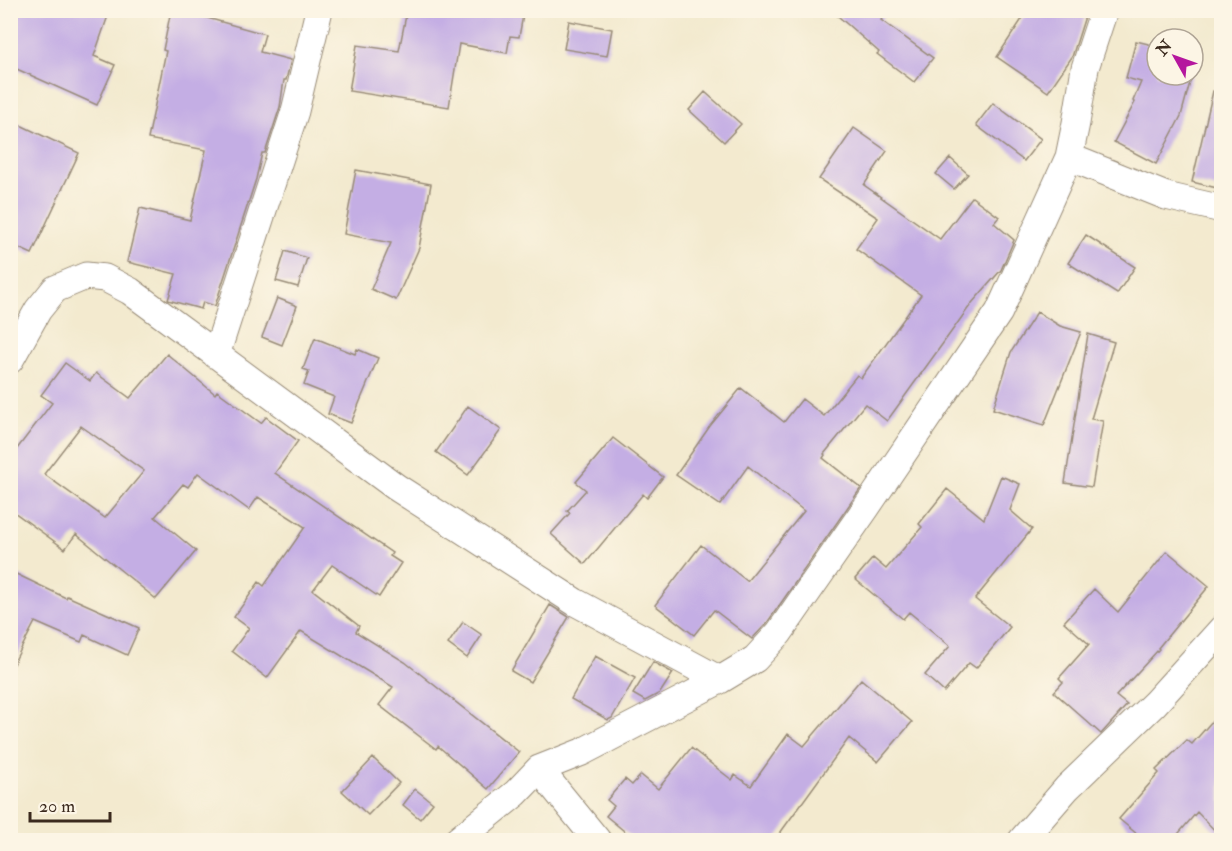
<svg xmlns="http://www.w3.org/2000/svg" width="1232" height="851" viewBox="0 0 1232 851" font-family="'IM FELL Double Pica',serif">
<style>
.building{fill:#c4aee4;fill-rule:evenodd}
.lines{fill:none;stroke-linecap:round;stroke-linejoin:round}
.street-casing{stroke:#978a76;stroke-width:29}
.street{stroke:#fff;stroke-width:27}
</style>
<rect width="100%" height="100%" fill="#fcf5e5"/>
<filter id="ink" filterUnits="userSpaceOnUse"><feTurbulence type="fractalNoise" baseFrequency=".0167" numOctaves="2"/><feDisplacementMap in="SourceGraphic" scale="12" xChannelSelector="R" yChannelSelector="G"/><feConvolveMatrix kernelMatrix="1 2 1 2 8 2 1 2 1" color-interpolation-filters="sRGB"/></filter>
<filter id="wash" filterUnits="userSpaceOnUse"><feTurbulence type="fractalNoise" baseFrequency=".008" numOctaves="4" result="noise"/><feDisplacementMap in="SourceGraphic" scale="24" xChannelSelector="R" yChannelSelector="G"/><feGaussianBlur stdDeviation="1.35" result="paint"/><feColorMatrix in="noise" values="0 0 0 0 0 0 0 0 0 0 0 0 0 0 0 0 0 1.4 0 .05"/><feComposite in="paint" operator="in"/></filter>
<g filter="url(#wash)">
<rect width="100%" height="100%" fill="#f3eacf"/>
<g id="blocks">
<path class="building" d="M 10,10 L 110,10 L 94,56 L 115,65 L 97,105 L 10,66 Z
M 171,10 L 202,10 L 200,16 L 265,34 L 260,52 L 291,60 L 286,80 L 284,80 L 280,107 L 265,153 L 262,153 L 256,179 L 215,306 L 203,302 L 201,309 L 168,300 L 176,274 L 127,262 L 140,208 L 190,220 L 206,150 L 148,139 L 166,51 L 163,50 Z
M 407,10 L 524,10 L 519,37 L 510,36 L 507,53 L 459,44 L 449,107 L 349,91 L 357,45 L 399,51 Z
M 831,10 L 888,10 L 881,20 L 933,58 L 914,82 L 877,54 L 879,52 Z
M 1028,10 L 1087,10 L 1072,57 L 1048,92 L 997,57 Z
M 569,21 L 612,29 L 607,56 L 564,49 Z
M 1136,41 L 1157,46 L 1157,75 L 1192,75 L 1181,116 L 1156,164 L 1114,142 L 1135,102 L 1133,101 L 1141,82 L 1126,78 Z
M 1213,91 L 1221,92 L 1221,189 L 1192,182 Z
M 705,92 L 741,124 L 724,142 L 689,110 Z
M 993,103 L 1041,139 L 1024,161 L 976,125 Z
M 10,120 L 79,153 L 32,254 L 10,244 Z
M 854,128 L 887,151 L 864,185 L 940,239 L 972,197 L 999,217 L 994,223 L 1014,240 L 1001,270 L 972,303 L 887,421 L 865,404 L 824,454 L 825,455 L 823,458 L 861,488 L 767,623 L 752,639 L 714,610 L 694,635 L 655,605 L 701,545 L 747,581 L 804,511 L 748,466 L 720,505 L 676,475 L 710,426 L 741,388 L 784,422 L 802,399 L 824,416 L 857,375 L 861,378 L 921,295 L 856,249 L 878,218 L 819,179 Z
M 950,158 L 968,174 L 954,189 L 936,174 Z
M 356,170 L 431,184 L 419,248 L 396,300 L 371,289 L 391,243 L 344,234 Z
M 1086,235 L 1135,267 L 1117,294 L 1068,263 Z
M 285,251 L 307,258 L 298,287 L 276,281 Z
M 277,298 L 297,306 L 282,345 L 262,337 Z
M 1037,312 L 1060,326 L 1081,332 L 1044,425 L 993,409 L 1011,352 Z
M 1088,334 L 1114,342 L 1091,419 L 1103,421 L 1092,487 L 1065,483 Z
M 315,338 L 355,354 L 357,349 L 378,358 L 351,423 L 328,414 L 334,397 L 304,385 L 309,371 L 303,369 Z
M 167,354 L 215,394 L 217,391 L 261,423 L 266,417 L 298,441 L 275,473 L 392,553 L 390,556 L 401,563 L 379,597 L 332,565 L 313,590 L 359,626 L 356,632 L 405,662 L 519,752 L 488,789 L 438,746 L 436,749 L 379,705 L 393,687 L 301,631 L 267,678 L 232,651 L 249,628 L 234,617 L 259,582 L 264,586 L 305,527 L 258,497 L 249,510 L 198,473 L 188,487 L 183,484 L 155,517 L 196,551 L 156,599 L 76,534 L 65,549 L 10,509 L 10,458 L 52,403 L 41,395 L 65,363 L 90,381 L 96,373 L 130,398 ZM 81,426 L 144,471 L 105,518 L 44,474 Z
M 468,406 L 501,430 L 468,475 L 436,452 Z
M 613,438 L 663,477 L 647,498 L 643,494 L 585,564 L 551,534 L 570,513 L 567,511 L 586,490 L 576,482 Z
M 1001,476 L 1020,484 L 1010,510 L 1032,529 L 975,599 L 1010,627 L 976,668 L 969,663 L 944,692 L 925,675 L 950,646 L 909,612 L 903,619 L 855,579 L 873,558 L 886,569 L 922,527 L 919,524 L 947,489 L 984,519 Z
M 1167,551 L 1209,586 L 1158,648 L 1159,649 L 1116,696 L 1127,705 L 1101,734 L 1054,692 L 1063,682 L 1059,678 L 1089,644 L 1064,622 L 1094,589 L 1118,612 Z
M 10,571 L 66,598 L 67,596 L 139,628 L 127,655 L 84,635 L 81,642 L 35,622 L 10,670 Z
M 550,605 L 569,617 L 530,682 L 511,671 Z
M 463,622 L 482,635 L 467,658 L 448,644 Z
M 595,656 L 635,678 L 612,718 L 608,720 L 571,699 Z
M 653,662 L 673,673 L 660,693 L 645,701 L 633,694 Z
M 861,679 L 912,722 L 878,762 L 849,738 L 775,840 L 635,840 L 606,816 L 614,806 L 607,800 L 625,779 L 632,785 L 641,775 L 658,789 L 691,748 L 732,780 L 735,775 L 751,786 L 788,734 L 804,746 Z
M 1221,711 L 1221,837 L 1197,812 L 1173,840 L 1144,840 L 1119,819 L 1159,773 L 1156,770 L 1187,740 L 1192,744 Z
M 373,758 L 399,783 L 368,815 L 342,791 Z
M 415,789 L 433,803 L 420,819 L 403,805 Z"/>
</g>
</g>
<g filter="url(#ink)">
<use href="#blocks" fill-opacity="0" stroke="#978a76" stroke-width="1.5"/>
<g class="lines">
<g class="street-casing">
<path id="street" d="M 1069,157 L 1166,196 L 1222,209
M 216,355 L 295,111 L 319,10
M 10,360 L 38,310 L 55,289 L 86,276 L 105,278 L 130,291 L 396,487 L 575,602 L 720,680
M 539,769 L 597,840
M 458,840 L 516,793 L 539,769 L 582,752 L 720,680 L 755,659 L 779,633 L 866,508 L 999,312 L 1069,157 L 1076,123 L 1085,68 L 1104,10
M 1022,840 L 1067,788 L 1155,703 L 1222,629"/>
</g>
<use href="#street" class="street"/>
</g>
</g>
<rect width="1232" height="851" fill="none" stroke="#fcf5e5" stroke-width="36"/>
<g transform="translate(1175 57) rotate(310)"><circle r="28" fill="#fcf5e5" stroke="#afa495" stroke-width="1.5"/>
<path d="M0-4.5L10 22L0 15L-10 22Z" fill="#b5179e"/>
<text y="-9" font-size="16" font-weight="bold" text-anchor="middle" fill="#3b2a1e">N</text>
</g>
<path d="M30 812v9h80v-9" fill="none" stroke="#3b2a1e" stroke-width="3"/>
<text x="39" y="812" font-size="18" fill="#3b2a1e" stroke="#fcf5e5" stroke-width="4.5" paint-order="stroke">20 m</text>
</svg>
